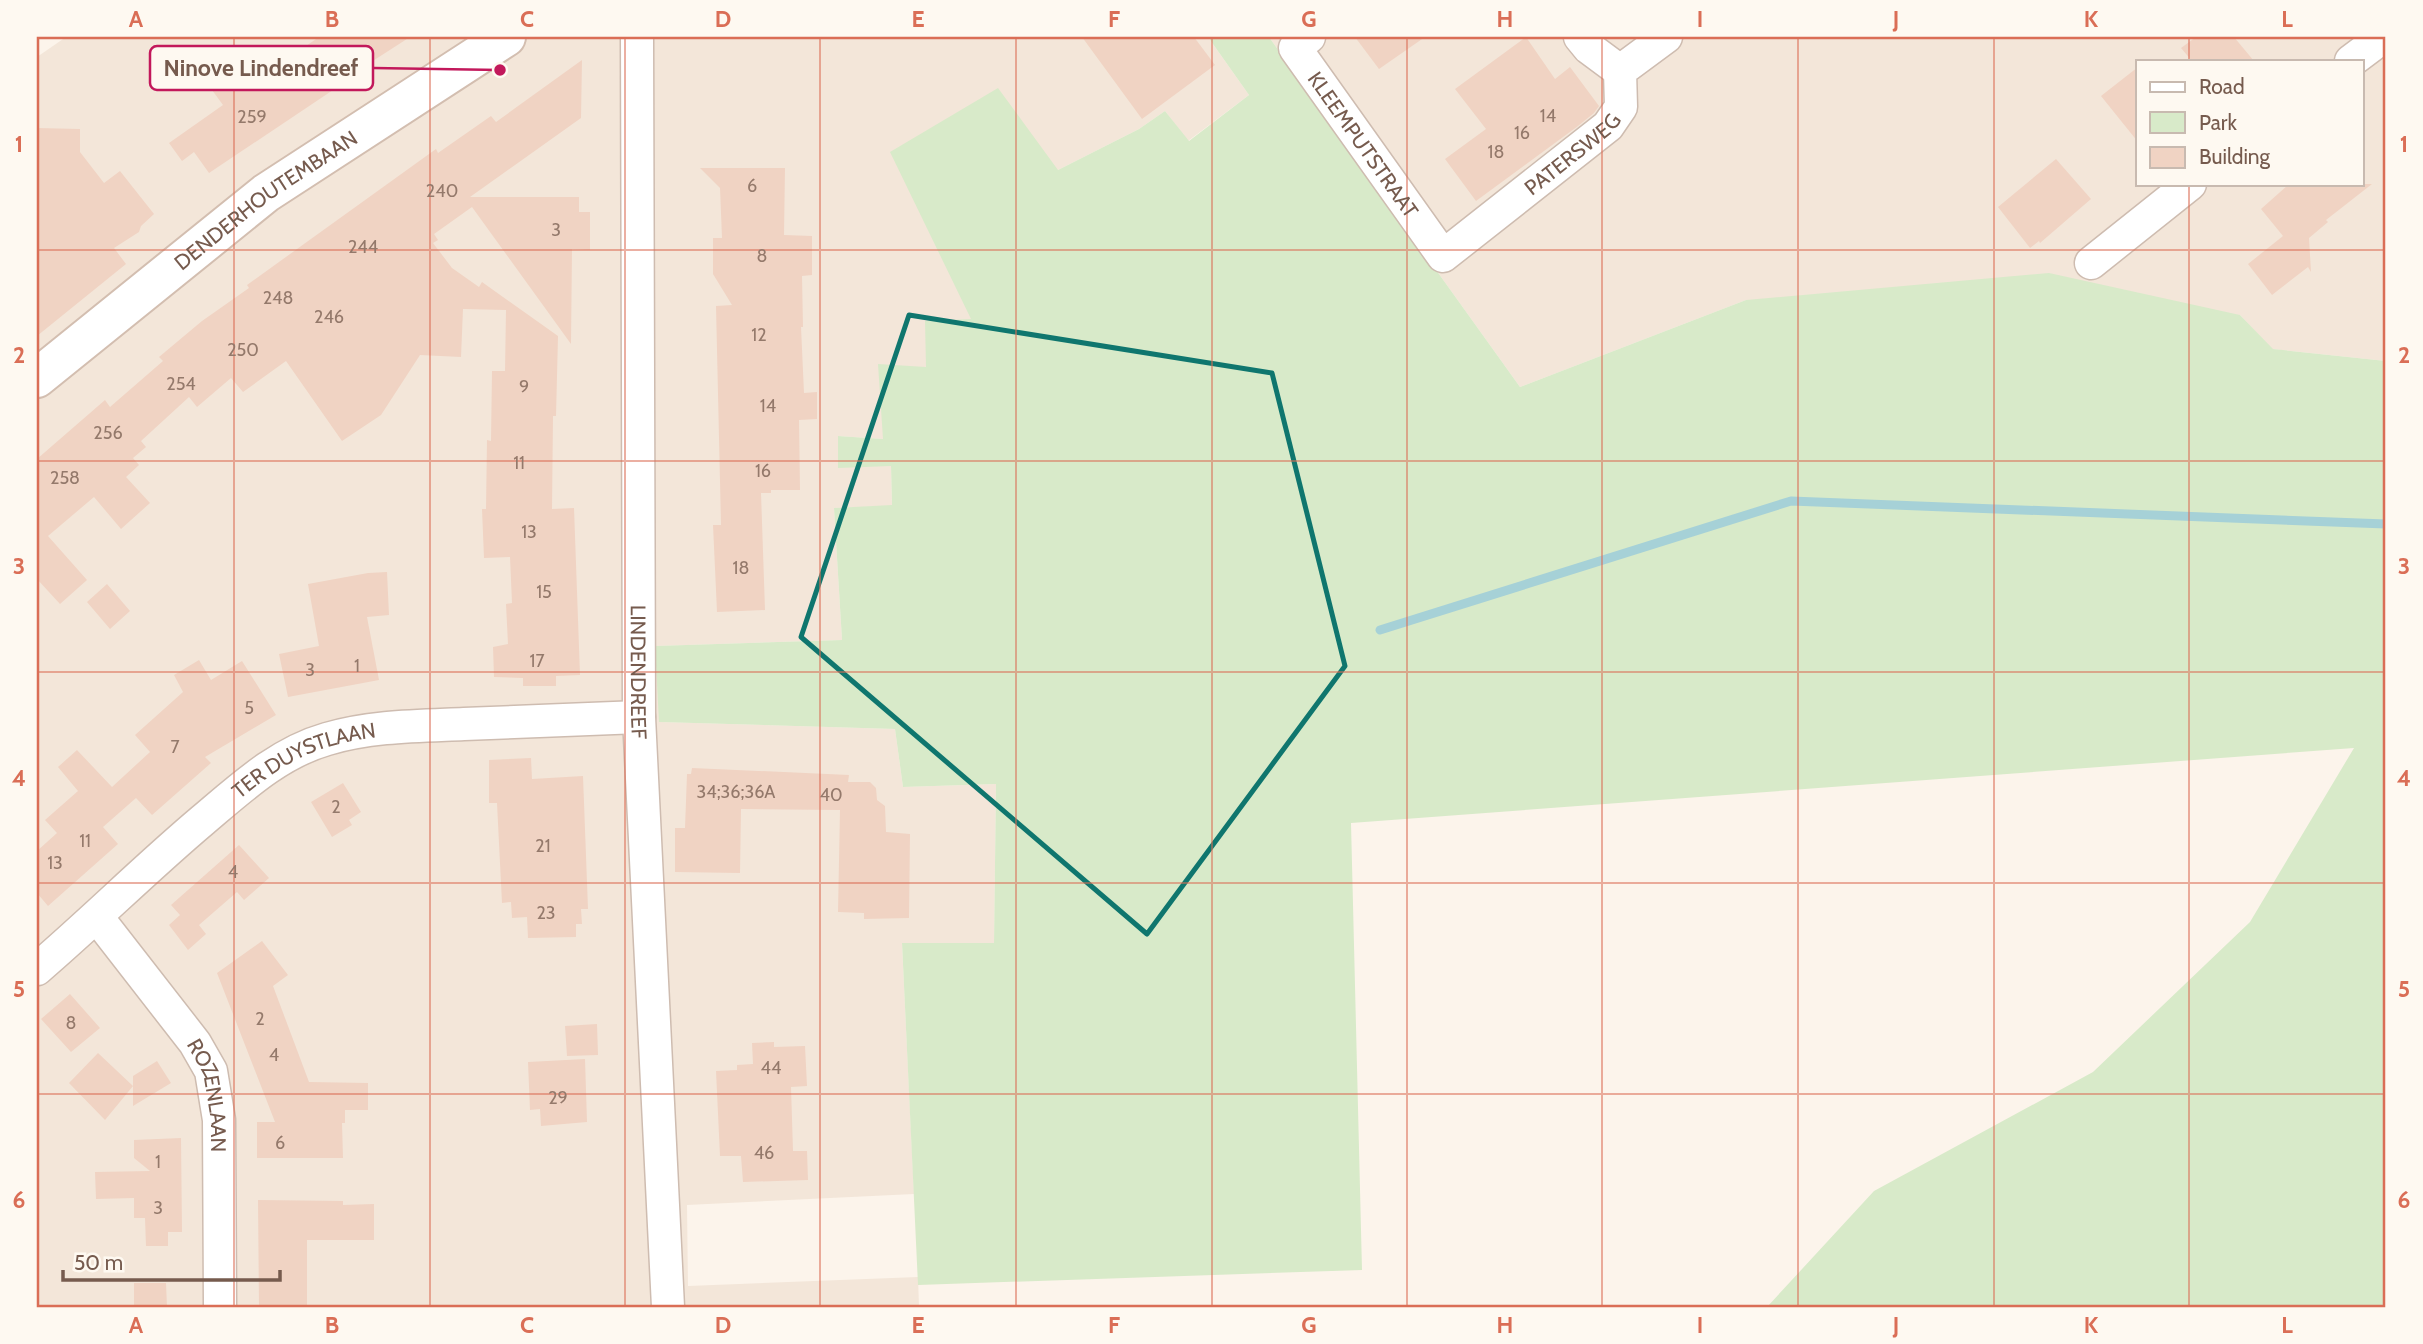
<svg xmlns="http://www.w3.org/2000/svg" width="2423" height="1344" viewBox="0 0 2423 1344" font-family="Cabin,sans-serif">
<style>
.residential{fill:#f3e6d9;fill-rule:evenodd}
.green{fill:#d8eac9}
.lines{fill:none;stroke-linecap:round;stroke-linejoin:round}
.stream{stroke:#a6d1d7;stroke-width:9}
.building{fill:#f0d3c3}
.street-casing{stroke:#cebcb0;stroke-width:35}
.secondary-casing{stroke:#d3beb0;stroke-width:42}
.street{stroke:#fff;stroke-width:32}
.secondary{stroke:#fff;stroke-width:38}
.marked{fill:none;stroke:#0f766e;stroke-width:5;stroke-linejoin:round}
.grid{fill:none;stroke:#da6e56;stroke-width:2;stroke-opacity:0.55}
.labels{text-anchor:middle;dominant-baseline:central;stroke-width:5;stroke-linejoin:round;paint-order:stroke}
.number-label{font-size:18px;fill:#94796b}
.street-label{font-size:21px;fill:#765b4e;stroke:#fef9f1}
.leader{fill:none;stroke:#c2185b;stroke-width:2.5}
.callout-dot{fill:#c2185b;stroke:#fef9f1;stroke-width:2.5}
.callout{fill:#fef9f1;stroke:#c2185b;stroke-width:2.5}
.callout-label{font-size:23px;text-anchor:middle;font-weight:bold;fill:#765b4e}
.neatline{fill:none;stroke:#da6e56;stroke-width:2.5}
.grid-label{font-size:23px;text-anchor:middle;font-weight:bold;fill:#da6e56}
</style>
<rect width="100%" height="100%" fill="#fcf4eb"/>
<path class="residential" d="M 66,37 L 1208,37 L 1249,95 L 1188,141 L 1165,111 L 1139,129 L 1058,170 L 971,320 L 927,367 L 883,439 L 838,436 L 891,465 L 892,506 L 834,508 L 842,640 L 656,646 L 660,722 L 895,729 L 903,787 L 996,784 L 994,943 L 902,944 L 914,1194 L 687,1205 L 688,1286 L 918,1277 L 919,1307 L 37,1307 L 37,57 Z
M 1269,37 L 2386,37 L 2386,361 L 2272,349 L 2240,315 L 1746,300 L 1520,387 ZM 2138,61 L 2362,61 L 2362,184 L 2138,184 Z"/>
<path class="green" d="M 1208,37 L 1269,37 L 1520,387 L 1746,300 L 2049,273 L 2240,315 L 2273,349 L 2386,361 L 2386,1307 L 1767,1307 L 1874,1191 L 2093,1072 L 2250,922 L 2354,748 L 1351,823 L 1362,1270 L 918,1285 L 902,943 L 994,943 L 996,784 L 903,787 L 895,729 L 659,722 L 655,646 L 842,640 L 834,508 L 892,505 L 891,466 L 838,468 L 838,436 L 883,439 L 878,364 L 926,367 L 925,321 L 971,319 L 890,152 L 998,88 L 1058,170 L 1139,129 L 1165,111 L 1189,141 L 1249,95 Z"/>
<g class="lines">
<path class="stream" d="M 1380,630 L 1791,501 L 2386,524"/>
</g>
<path class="building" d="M 319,37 L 410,37 L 337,84 L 339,86 L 209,173 L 194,152 L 182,161 L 169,143 L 223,105 L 212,90 L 261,54 L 269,65 L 290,50 L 293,55 Z
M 1082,37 L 1194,37 L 1215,65 L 1142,119 Z
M 1355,37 L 1425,37 L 1379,69 Z
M 1526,37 L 1555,79 L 1570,67 L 1599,106 L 1594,113 L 1578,126 L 1476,201 L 1445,159 L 1486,129 L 1455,89 Z
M 2196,37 L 2234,37 L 2254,61 L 2192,61 L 2181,48 Z
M 582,60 L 581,118 L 470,197 L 579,197 L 579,212 L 590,212 L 590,250 L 572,249 L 571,344 L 472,207 L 434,234 L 438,240 L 433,243 L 452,268 L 479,287 L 482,282 L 558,336 L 556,416 L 553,416 L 552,509 L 574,508 L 580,675 L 556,676 L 556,686 L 523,686 L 523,678 L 494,677 L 493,647 L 508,644 L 506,604 L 512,603 L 510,557 L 484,558 L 482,509 L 486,509 L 487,440 L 491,441 L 492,371 L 505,371 L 506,310 L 463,309 L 461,357 L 420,355 L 381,415 L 342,441 L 286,361 L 243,392 L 231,378 L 197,407 L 189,397 L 141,441 L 146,447 L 133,458 L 139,465 L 126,477 L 150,503 L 121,529 L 94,497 L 48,536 L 87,580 L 60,604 L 37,579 L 37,459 L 105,400 L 110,407 L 163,361 L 159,357 L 202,321 L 249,288 L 247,285 L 436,149 L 438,153 L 491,116 L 496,122 Z
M 2138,67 L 2138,142 L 2101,96 Z
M 37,128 L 80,129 L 80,152 L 104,183 L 120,171 L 154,214 L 141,226 L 139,232 L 114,248 L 126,264 L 37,336 Z
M 2056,159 L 2091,199 L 2040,243 L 2039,241 L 2030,248 L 1998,207 Z
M 700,168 L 785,168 L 784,235 L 812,236 L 812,275 L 802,276 L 803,327 L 801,327 L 804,393 L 817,392 L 817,419 L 799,420 L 800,490 L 771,490 L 771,493 L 761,493 L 765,610 L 717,612 L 713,525 L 721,525 L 716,306 L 732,305 L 713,274 L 713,238 L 722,238 L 720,188 Z
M 2289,184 L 2372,184 L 2326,220 L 2328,222 L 2309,238 L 2311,272 L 2308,267 L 2272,295 L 2248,264 L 2283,236 L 2261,209 Z
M 387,572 L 389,615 L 367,617 L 379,680 L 288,697 L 279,654 L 319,646 L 308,584 L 368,573 Z
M 107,584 L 130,611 L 110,629 L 87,602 Z
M 199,660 L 211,680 L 242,661 L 276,715 L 205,757 L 211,763 L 152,815 L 136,798 L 103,827 L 118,844 L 48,906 L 37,893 L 37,851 L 57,833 L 45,820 L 78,791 L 58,767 L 77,750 L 112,787 L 150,752 L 135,735 L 183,692 L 174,675 Z
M 531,758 L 532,779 L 583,776 L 588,909 L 581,909 L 582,924 L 576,924 L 576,937 L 528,938 L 527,917 L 512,918 L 511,902 L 502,903 L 497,803 L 489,803 L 489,760 Z
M 692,768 L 849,775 L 848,782 L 870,782 L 876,788 L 877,800 L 885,806 L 886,832 L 910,834 L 909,918 L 864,919 L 864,913 L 838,912 L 840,810 L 741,809 L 740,873 L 675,872 L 675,828 L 685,828 L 687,774 L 691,774 Z
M 343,783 L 361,812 L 349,820 L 352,825 L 332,837 L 311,802 Z
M 239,845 L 269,878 L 244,900 L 237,892 L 199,925 L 206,934 L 188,950 L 169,925 L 180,915 L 171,905 Z
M 262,941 L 288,975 L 273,986 L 309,1082 L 368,1083 L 368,1110 L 345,1110 L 345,1123 L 342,1123 L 343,1158 L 257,1158 L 257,1122 L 275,1122 L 217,973 Z
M 70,994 L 100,1028 L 71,1052 L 41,1019 Z
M 597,1024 L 598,1055 L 567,1056 L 565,1026 Z
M 774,1042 L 774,1047 L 805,1046 L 807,1086 L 791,1087 L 793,1151 L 807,1151 L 808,1180 L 743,1182 L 741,1156 L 720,1156 L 716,1071 L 737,1070 L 737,1065 L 753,1064 L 752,1043 Z
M 98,1053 L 133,1086 L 105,1120 L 69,1083 Z
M 585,1059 L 587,1122 L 541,1126 L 540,1109 L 530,1110 L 528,1062 Z
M 157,1061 L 171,1083 L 133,1106 L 133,1076 Z
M 181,1138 L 182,1232 L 168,1232 L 168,1246 L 146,1246 L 145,1218 L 134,1218 L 134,1198 L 96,1199 L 95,1172 L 150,1171 L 134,1158 L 134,1140 Z
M 258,1200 L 343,1201 L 343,1205 L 374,1204 L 374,1240 L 307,1240 L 307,1307 L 259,1307 Z
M 134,1283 L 166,1283 L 167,1307 L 134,1307 Z"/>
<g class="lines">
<g class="street-casing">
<g id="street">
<path id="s1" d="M 637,37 L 639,717 L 668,1307"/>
<path id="s2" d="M 1309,37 L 1295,48 L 1443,256 L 1608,126 L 1621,107 L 1620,71 L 1666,37"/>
<path d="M 1580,37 L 1589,48 L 1620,71"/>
<path d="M 2351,61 L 2383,37"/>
<path d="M 2091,263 L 2190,184"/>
<path id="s3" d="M 97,917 L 195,1043 L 211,1071 L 219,1120 L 220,1307"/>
<path id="s4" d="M 37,969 C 93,921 146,868 203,820 C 241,788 278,753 327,739 C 371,726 417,726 464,724 C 522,722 581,719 639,717"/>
</g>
</g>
<g class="secondary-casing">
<g id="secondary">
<path id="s5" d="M 37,378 L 266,193 L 506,37"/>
</g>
</g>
<use href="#street" class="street"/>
<use href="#secondary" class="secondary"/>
</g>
<path class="marked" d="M 909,315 L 1272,373 L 1345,666 L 1147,934 L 801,637 Z"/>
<path class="grid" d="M 234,37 L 234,1307M 430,37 L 430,1307M 625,37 L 625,1307M 820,37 L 820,1307M 1016,37 L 1016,1307M 1212,37 L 1212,1307M 1407,37 L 1407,1307M 1602,37 L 1602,1307M 1798,37 L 1798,1307M 1994,37 L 1994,1307M 2189,37 L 2189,61M 2189,184 L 2189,1307M 37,250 L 2386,250M 37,461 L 2386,461M 37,672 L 2386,672M 37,883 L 2386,883M 37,1094 L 2386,1094"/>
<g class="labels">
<g class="number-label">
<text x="1548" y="116">14</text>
<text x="252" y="117">259</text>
<text x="1522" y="133">16</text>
<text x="1496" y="152">18</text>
<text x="752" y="186">6</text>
<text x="442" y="191">240</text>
<text x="556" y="230">3</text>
<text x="363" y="247">244</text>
<text x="762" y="256">8</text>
<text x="278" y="298">248</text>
<text x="329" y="317">246</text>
<text x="759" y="335">12</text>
<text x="243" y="350">250</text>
<text x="181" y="384">254</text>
<text x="524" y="387">9</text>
<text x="768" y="406">14</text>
<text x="108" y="433">256</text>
<text x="519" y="463">11</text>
<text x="763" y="471">16</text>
<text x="65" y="478">258</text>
<text x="529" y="532">13</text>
<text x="741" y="568">18</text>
<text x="544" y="592">15</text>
<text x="537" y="661">17</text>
<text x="357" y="666">1</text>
<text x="310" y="670">3</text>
<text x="249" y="708">5</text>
<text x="175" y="747">7</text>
<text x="736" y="792">34;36;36A</text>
<text x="831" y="795">40</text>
<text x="336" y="807">2</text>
<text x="85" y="841">11</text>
<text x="543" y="846">21</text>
<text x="55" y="863">13</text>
<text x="233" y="872">4</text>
<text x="546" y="913">23</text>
<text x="260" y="1019">2</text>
<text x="71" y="1023">8</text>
<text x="274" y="1055">4</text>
<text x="771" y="1068">44</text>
<text x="558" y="1098">29</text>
<text x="280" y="1143">6</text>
<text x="764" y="1153">46</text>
<text x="158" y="1162">1</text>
<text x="158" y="1208">3</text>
</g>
<g class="street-label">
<text stroke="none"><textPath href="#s2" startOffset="136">KLEEMPUTSTRAAT</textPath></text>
<text stroke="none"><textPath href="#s2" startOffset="438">PATERSWEG</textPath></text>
<text stroke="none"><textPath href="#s5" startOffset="290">DENDERHOUTEMBAAN</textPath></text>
<text stroke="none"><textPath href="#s1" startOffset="635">LINDENDREEF</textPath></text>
<text stroke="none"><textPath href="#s4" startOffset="343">TER DUYSTLAAN</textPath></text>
<text stroke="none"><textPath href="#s3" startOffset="215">ROZENLAAN</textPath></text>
</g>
</g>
<path class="leader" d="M500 70L373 68"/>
<circle class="callout-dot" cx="500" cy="70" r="7"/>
<rect class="callout" x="150" y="46" width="223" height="44" rx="7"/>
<g class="callout-label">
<text x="261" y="76">Ninove Lindendreef</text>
</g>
<rect width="2423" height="1344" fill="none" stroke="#fef9f1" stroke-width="77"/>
<rect x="2136" y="60" width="228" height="126" fill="#fef9f1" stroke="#c8bab0" stroke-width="2"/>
<rect x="2150" y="82" width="35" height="10" fill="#ffffff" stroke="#c8bab0" stroke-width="2"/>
<text x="2199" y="94" font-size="21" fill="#765b4e">Road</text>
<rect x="2150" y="112" width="35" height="21" fill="#d8eac9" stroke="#c8bab0" stroke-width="2"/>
<text x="2199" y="130" font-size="21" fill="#765b4e">Park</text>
<rect x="2150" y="147" width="35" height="21" fill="#f0d3c3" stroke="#c8bab0" stroke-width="2"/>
<text x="2199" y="164" font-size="21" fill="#765b4e">Building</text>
<path d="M63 1270v10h217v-10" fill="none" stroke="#765b4e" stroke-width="3.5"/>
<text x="74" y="1270" font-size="21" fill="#765b4e" stroke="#fef9f1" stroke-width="5" paint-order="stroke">50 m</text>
<rect x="38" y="38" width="2346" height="1268" class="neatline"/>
<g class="grid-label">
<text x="136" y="27">A</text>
<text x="332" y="27">B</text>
<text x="527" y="27">C</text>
<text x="723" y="27">D</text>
<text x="918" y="27">E</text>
<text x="1114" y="27">F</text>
<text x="1309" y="27">G</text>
<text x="1505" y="27">H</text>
<text x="1700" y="27">I</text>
<text x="1896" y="27">J</text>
<text x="2091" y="27">K</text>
<text x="2287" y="27">L</text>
<text x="19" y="152">1</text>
<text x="2404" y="152">1</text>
<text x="19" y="363">2</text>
<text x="2404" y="363">2</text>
<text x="19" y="574">3</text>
<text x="2404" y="574">3</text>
<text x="19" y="786">4</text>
<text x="2404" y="786">4</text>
<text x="19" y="997">5</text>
<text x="2404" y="997">5</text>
<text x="19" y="1208">6</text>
<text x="2404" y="1208">6</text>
<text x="136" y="1333">A</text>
<text x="332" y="1333">B</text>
<text x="527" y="1333">C</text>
<text x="723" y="1333">D</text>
<text x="918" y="1333">E</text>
<text x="1114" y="1333">F</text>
<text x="1309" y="1333">G</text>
<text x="1505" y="1333">H</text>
<text x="1700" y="1333">I</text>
<text x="1896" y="1333">J</text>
<text x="2091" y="1333">K</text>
<text x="2287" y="1333">L</text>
</g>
</svg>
